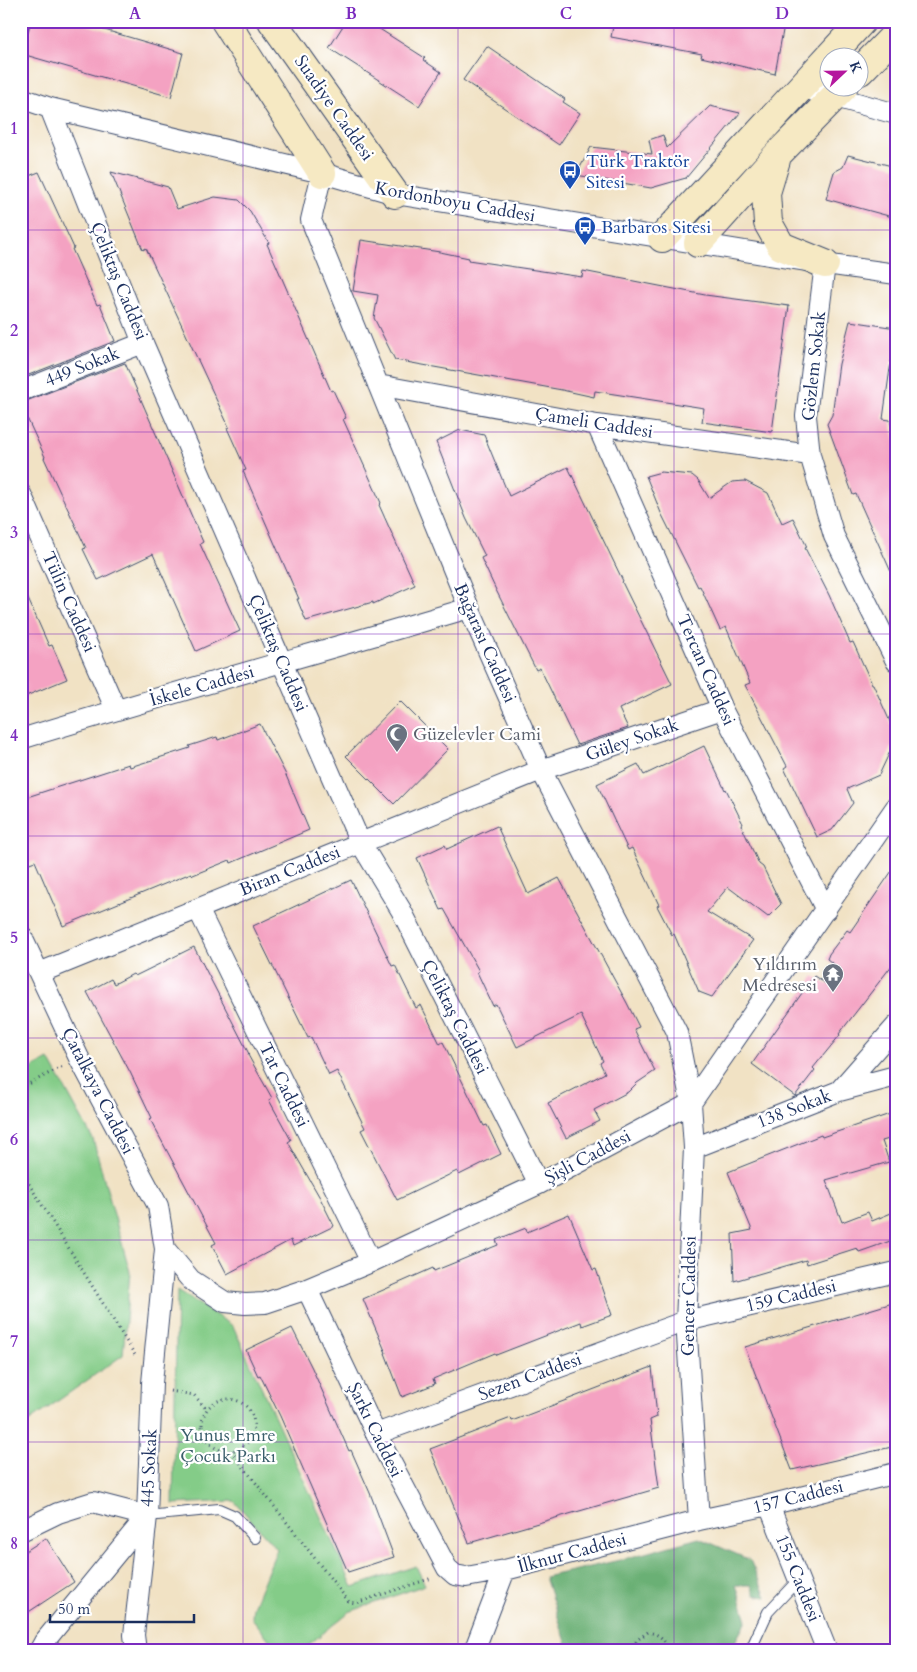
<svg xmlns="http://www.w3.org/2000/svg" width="917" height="1672" viewBox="0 0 917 1672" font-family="Cardo,serif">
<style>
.green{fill:#84cc88;stroke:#507e73}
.forest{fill:#6bb074;stroke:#437069}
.building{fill:#f4a2c2}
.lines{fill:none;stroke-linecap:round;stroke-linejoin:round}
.service-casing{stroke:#3b4a6d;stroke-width:12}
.minor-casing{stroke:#3b4a6d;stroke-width:22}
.secondary-casing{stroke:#3b4a6d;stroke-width:30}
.path{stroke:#3b4a6d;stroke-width:3;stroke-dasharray:1 4;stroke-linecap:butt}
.service{stroke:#fff;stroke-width:10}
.minor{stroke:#fff;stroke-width:20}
.secondary{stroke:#f6e9c3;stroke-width:28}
.grid{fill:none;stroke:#7b2cbf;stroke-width:1;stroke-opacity:0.55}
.labels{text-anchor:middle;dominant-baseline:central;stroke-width:4.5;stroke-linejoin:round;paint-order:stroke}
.street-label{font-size:18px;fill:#1b2f5e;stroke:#fff}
.transit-label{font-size:18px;fill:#164399;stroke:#fff;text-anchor:start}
.worship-label{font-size:18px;fill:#5b616d;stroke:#fff;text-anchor:start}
.park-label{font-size:18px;fill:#3a5e6b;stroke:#fff}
.neatline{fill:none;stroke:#7b2cbf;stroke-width:2}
.grid-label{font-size:16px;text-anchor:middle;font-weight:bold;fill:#7b2cbf}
</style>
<rect width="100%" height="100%" fill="#fff"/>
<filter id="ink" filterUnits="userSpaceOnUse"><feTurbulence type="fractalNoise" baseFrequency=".02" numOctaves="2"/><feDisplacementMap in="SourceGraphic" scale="10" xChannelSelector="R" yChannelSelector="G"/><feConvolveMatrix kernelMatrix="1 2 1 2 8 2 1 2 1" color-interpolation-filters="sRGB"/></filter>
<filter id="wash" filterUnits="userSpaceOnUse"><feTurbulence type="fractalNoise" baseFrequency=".0096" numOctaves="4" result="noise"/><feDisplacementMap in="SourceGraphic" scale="20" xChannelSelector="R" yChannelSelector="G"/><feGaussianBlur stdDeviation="1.12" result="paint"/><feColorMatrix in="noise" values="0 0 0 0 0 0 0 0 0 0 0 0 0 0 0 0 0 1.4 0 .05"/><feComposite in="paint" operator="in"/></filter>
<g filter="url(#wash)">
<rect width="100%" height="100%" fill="#f1e2c4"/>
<path class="green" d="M 49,1059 L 93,1139 L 130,1272 L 123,1355 L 21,1427 L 21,1074 Z
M 177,1290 L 233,1326 L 353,1587 L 416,1566 L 425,1585 L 349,1612 L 301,1651 L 278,1651 L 252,1618 L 253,1607 L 277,1549 L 234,1501 L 173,1504 Z"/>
<path class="forest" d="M 699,1538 L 750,1560 L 766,1597 L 755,1595 L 751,1585 L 736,1585 L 747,1620 L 730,1651 L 569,1651 L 545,1577 L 620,1560 Z"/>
<g id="blocks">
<path class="building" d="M 31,21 L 74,21 L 183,53 L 171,97 L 22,54 Z
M 346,21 L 367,21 L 425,58 L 423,60 L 441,72 L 419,106 L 329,48 Z
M 614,21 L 767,21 L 784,25 L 775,74 L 701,57 L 702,54 L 611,37 Z
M 487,46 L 565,99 L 563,102 L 580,113 L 559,145 L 463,80 Z
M 710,106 L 740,113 L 686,178 L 651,188 L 576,175 L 591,147 L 652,154 L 649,140 L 663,135 L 667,148 Z
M 848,155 L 896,167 L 896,218 L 826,199 L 834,172 L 843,167 Z
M 39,172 L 74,248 L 72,249 L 97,305 L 100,304 L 115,341 L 21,378 L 21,179 Z
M 111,172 L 168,187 L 177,209 L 215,197 L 239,200 L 250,211 L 269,243 L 267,244 L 331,391 L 333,390 L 346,418 L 343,419 L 381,503 L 379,505 L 415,585 L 373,604 L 373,602 L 306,621 L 297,599 L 299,599 L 243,471 L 246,470 L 227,428 L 229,427 L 146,248 L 143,250 Z
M 361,240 L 440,252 L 469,258 L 468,260 L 582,277 L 583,271 L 705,295 L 789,306 L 772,432 L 702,422 L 704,408 L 595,391 L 594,397 L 562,390 L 395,360 L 374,318 L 378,295 L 353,291 Z
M 850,321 L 896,328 L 896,362 L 891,361 L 883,419 L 890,420 L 896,443 L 896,583 L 856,494 L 853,495 L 827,424 L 832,415 L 839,364 Z
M 125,363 L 203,542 L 200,544 L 240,631 L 196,651 L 153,554 L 98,580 L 83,549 L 86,548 L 44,458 L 45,457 L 21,405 L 21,403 Z
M 460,430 L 484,435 L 509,496 L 568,467 L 623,581 L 622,582 L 672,684 L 619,709 L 628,728 L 577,745 L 540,668 L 536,670 L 496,590 L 481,558 L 485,556 L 466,518 L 436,442 Z
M 661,472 L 692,475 L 698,480 L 709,498 L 732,482 L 745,481 L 768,493 L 782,523 L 793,518 L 807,547 L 805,548 L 829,595 L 850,643 L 853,642 L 872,684 L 873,684 L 896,735 L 896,739 L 879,775 L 847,789 L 853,803 L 832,830 L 817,837 L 784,768 L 787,766 L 745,685 L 750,683 L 726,627 L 720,630 L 700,586 L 698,587 L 661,513 L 646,476 Z
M 21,583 L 49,646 L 52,645 L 67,679 L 21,698 Z
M 400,701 L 448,749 L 394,804 L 346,756 Z
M 260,724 L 285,773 L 309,830 L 231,863 L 230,860 L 193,875 L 191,873 L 63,926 L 35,861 L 21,866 L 21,799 L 129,764 L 130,767 L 190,748 L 189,746 L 217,737 L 218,740 Z
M 704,746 L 725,790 L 726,789 L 743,824 L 741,825 L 759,864 L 763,867 L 781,904 L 768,917 L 728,887 L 707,912 L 753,940 L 712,997 L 699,992 L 674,934 L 672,935 L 657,906 L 659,905 L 632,848 L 628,850 L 597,784 L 638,764 L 644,775 Z
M 497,826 L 528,894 L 559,878 L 627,1003 L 639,1027 L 634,1029 L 655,1071 L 637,1083 L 628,1092 L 594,1110 L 600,1121 L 566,1138 L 548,1103 L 605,1073 L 600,1063 L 603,1061 L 581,1015 L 517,1047 L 496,1004 L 493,1006 L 477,972 L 479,971 L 444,909 L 441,910 L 417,858 L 445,845 L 447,849 Z
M 896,865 L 896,960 L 839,1034 L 840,1035 L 813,1068 L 815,1070 L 795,1096 L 752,1064 L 814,976 L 828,985 L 840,969 L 827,959 L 829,954 L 847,930 L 850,932 Z
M 351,880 L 392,966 L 395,965 L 416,1008 L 421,1005 L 440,1044 L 443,1042 L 484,1126 L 487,1125 L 501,1154 L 459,1175 L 457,1171 L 397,1200 L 361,1130 L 365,1128 L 337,1071 L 329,1075 L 311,1037 L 308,1038 L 253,926 Z
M 194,947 L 249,1054 L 248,1055 L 272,1098 L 269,1100 L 291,1140 L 288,1142 L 319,1196 L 334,1226 L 293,1246 L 291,1240 L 227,1274 L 212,1245 L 216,1243 L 150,1119 L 152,1118 L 130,1072 L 87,992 L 111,979 L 114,984 L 133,974 L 135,976 Z
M 896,1112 L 896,1137 L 882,1141 L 889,1162 L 826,1180 L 842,1222 L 868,1212 L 872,1221 L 896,1211 L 896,1239 L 859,1252 L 857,1248 L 807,1264 L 806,1260 L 734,1281 L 732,1234 L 752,1230 L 728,1172 L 821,1135 L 822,1137 Z
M 569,1214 L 593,1270 L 596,1269 L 612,1315 L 582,1326 L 581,1322 L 496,1355 L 495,1353 L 433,1379 L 435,1384 L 402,1397 L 385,1353 L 386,1353 L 363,1299 L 433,1268 L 434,1271 L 498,1245 L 496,1240 L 526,1228 L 527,1232 Z
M 896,1302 L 896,1446 L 792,1470 L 745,1347 Z
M 292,1328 L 312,1368 L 349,1451 L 351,1450 L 370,1493 L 394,1557 L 348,1572 L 280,1416 L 260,1375 L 258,1376 L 246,1350 Z
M 652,1367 L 657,1417 L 650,1420 L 659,1488 L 469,1543 L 430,1449 L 511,1418 L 512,1421 Z
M 46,1538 L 74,1582 L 21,1617 L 21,1554 Z"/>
</g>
</g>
<g filter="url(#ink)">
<use href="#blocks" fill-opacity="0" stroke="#3b4a6d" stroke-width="1"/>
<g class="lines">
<g class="service-casing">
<path id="service" d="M 147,1516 L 219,1509 L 235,1516 L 255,1538
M 750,1651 L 768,1612 L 799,1579"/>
</g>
<g class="minor-casing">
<path id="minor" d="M 800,87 L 896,114
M 21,98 L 50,108 L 322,173 L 395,194 L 825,264 L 896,274
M 50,108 L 143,343 L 360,842 L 401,910 L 539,1184
M 322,173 L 311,220 L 469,608 L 541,770 L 677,1032 L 691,1103 L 694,1148 L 686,1321 L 699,1520
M 825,264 L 806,416 L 810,455 L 834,536 L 896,661
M 378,385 L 597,425 L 810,455
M 21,391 L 143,343
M 597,425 L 722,709 L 826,910
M 21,494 L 116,710
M 21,739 C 170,693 320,652 469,608
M 198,909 L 371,1262
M 21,935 L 79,1058 L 158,1206 L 165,1249 L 152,1383 L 147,1516 L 134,1635 L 136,1651
M 39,973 L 541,770 L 722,709
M 839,1091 L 896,1026
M 694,1148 L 839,1091 L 896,1076
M 165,1249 L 191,1280 L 225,1302 L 245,1304 L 265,1303 L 307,1289 L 371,1262 L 539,1184 L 691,1103 L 896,807
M 307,1289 L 376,1434 L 447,1568 L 455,1575 L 466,1577 L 505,1570 L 699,1520 L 769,1505 L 896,1473
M 376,1434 L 686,1321 L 896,1272
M 769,1505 L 827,1651
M 21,1531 L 58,1513 L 93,1502 L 147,1516
M 39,1651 L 44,1642 L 147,1516
M 474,1651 L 505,1570"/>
</g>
<g class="secondary-casing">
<path id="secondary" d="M 225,21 L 322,173
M 272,21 L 395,194
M 860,71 L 896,34
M 776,160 L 766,193 L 768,223 L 781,246 L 825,264
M 662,238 L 862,21
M 698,243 L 778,154 L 843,88"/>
</g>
<path class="path" d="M 21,1088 L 63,1066
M 21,1171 L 135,1355
M 170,1391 L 194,1395 L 207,1410
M202 1425a26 26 0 1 1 52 0a26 26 0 1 1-52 0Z
M 231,1451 L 349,1602 L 356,1603 L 432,1578
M 631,1651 L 637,1640 L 648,1632 C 658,1634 663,1637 667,1647 L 665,1651"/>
<use href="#service" class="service"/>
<use href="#minor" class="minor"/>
<use href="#secondary" class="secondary"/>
</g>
</g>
<path class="grid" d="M 243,21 L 243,1651M 458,21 L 458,1651M 674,21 L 674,1651M 21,230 L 896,230M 21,432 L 896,432M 21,634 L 896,634M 21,836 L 896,836M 21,1038 L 896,1038M 21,1240 L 896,1240M 21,1442 L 896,1442"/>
<defs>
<g id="bus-pin" transform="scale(1.125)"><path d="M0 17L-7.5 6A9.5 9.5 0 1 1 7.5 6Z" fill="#1a4fb4" stroke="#fff"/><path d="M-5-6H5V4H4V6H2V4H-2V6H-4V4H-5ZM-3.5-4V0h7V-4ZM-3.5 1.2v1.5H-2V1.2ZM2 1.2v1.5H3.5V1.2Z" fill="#fff"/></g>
<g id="mosque-pin" transform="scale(1.125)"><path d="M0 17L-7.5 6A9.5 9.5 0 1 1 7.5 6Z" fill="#6b7280" stroke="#fff"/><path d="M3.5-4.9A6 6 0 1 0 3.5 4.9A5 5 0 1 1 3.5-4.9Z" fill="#fff"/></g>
<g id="temple-pin" transform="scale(1.125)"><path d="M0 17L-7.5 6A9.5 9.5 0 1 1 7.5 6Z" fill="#6b7280" stroke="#fff"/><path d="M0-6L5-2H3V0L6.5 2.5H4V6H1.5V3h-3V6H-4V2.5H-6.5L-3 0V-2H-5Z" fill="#fff"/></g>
</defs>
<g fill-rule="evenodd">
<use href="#bus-pin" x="570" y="171"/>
<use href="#bus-pin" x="585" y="227"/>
<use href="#mosque-pin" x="397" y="734"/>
<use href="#temple-pin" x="833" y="974"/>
</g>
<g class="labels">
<g class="street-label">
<text transform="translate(334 108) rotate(55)">Suadiye Caddesi</text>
<text transform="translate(455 202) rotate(10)">Kordonboyu Caddesi</text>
<text transform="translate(119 281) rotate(68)">Çeliktaş Caddesi</text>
<text transform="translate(814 366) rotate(-84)">Gözlem Sokak</text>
<text transform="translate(82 367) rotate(-22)">449 Sokak</text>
<text transform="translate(594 423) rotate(9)">Çameli Caddesi</text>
<text transform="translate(69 602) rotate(66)">Tülin Caddesi</text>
<text transform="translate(485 643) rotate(66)">Bağarası Caddesi</text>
<text transform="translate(278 653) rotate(67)">Çeliktaş Caddesi</text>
<text transform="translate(706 670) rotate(66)">Tercan Caddesi</text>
<text transform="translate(202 686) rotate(-16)">İskele Caddesi</text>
<text transform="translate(632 740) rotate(-19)">Güley Sokak</text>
<text transform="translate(290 871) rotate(-22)">Biran Caddesi</text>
<text transform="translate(455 1017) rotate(63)">Çeliktaş Caddesi</text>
<text transform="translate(284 1085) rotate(64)">Tat Caddesi</text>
<text transform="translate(98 1091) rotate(63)">Çatalkaya Caddesi</text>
<text transform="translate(794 1109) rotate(-21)">138 Sokak</text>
<text transform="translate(588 1157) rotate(-28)">Şişli Caddesi</text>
<text transform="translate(689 1296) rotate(-89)">Gencer Caddesi</text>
<text transform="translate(791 1296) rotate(-13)">159 Caddesi</text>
<text transform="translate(530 1377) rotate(-20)">Sezen Caddesi</text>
<text transform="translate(375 1430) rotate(64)">Şarkı Caddesi</text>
<text transform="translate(149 1468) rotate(-87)">445 Sokak</text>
<text transform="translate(798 1497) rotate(-14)">157 Caddesi</text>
<text transform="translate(572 1553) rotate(-15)">İlknur Caddesi</text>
<text transform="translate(798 1578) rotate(68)">155 Caddesi</text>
</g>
<g class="transit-label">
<text x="586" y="161">Türk Traktör<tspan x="586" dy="21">Sitesi</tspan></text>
<text x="601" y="227">Barbaros Sitesi</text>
</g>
<g class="worship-label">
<text x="413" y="734">Güzelevler Cami</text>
<text x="817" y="964" text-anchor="end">Yıldırım<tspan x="817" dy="21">Medresesi</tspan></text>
</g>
<g class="park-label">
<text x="228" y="1435">Yunus Emre<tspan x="228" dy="21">Çocuk Parkı</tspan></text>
</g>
</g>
<rect width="917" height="1672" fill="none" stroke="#fff" stroke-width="55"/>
<g transform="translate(844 72) rotate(68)"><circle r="24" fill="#ffffff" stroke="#a4acbf"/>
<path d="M0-4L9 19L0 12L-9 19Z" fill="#b5179e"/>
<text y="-8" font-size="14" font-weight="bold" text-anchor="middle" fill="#1b2f5e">K</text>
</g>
<path d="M50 1614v8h144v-8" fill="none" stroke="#1b2f5e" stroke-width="2.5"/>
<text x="58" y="1614" font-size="15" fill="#1b2f5e" stroke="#ffffff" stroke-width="4" paint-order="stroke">50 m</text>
<rect x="28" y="28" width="862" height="1616" class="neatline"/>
<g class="grid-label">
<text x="135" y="19">A</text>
<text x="351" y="19">B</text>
<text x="566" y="19">C</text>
<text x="782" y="19">D</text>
<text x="14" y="134">1</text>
<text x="14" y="336">2</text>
<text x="14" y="538">3</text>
<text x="14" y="741">4</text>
<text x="14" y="943">5</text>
<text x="14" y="1145">6</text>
<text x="14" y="1347">7</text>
<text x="14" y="1549">8</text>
</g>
</svg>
